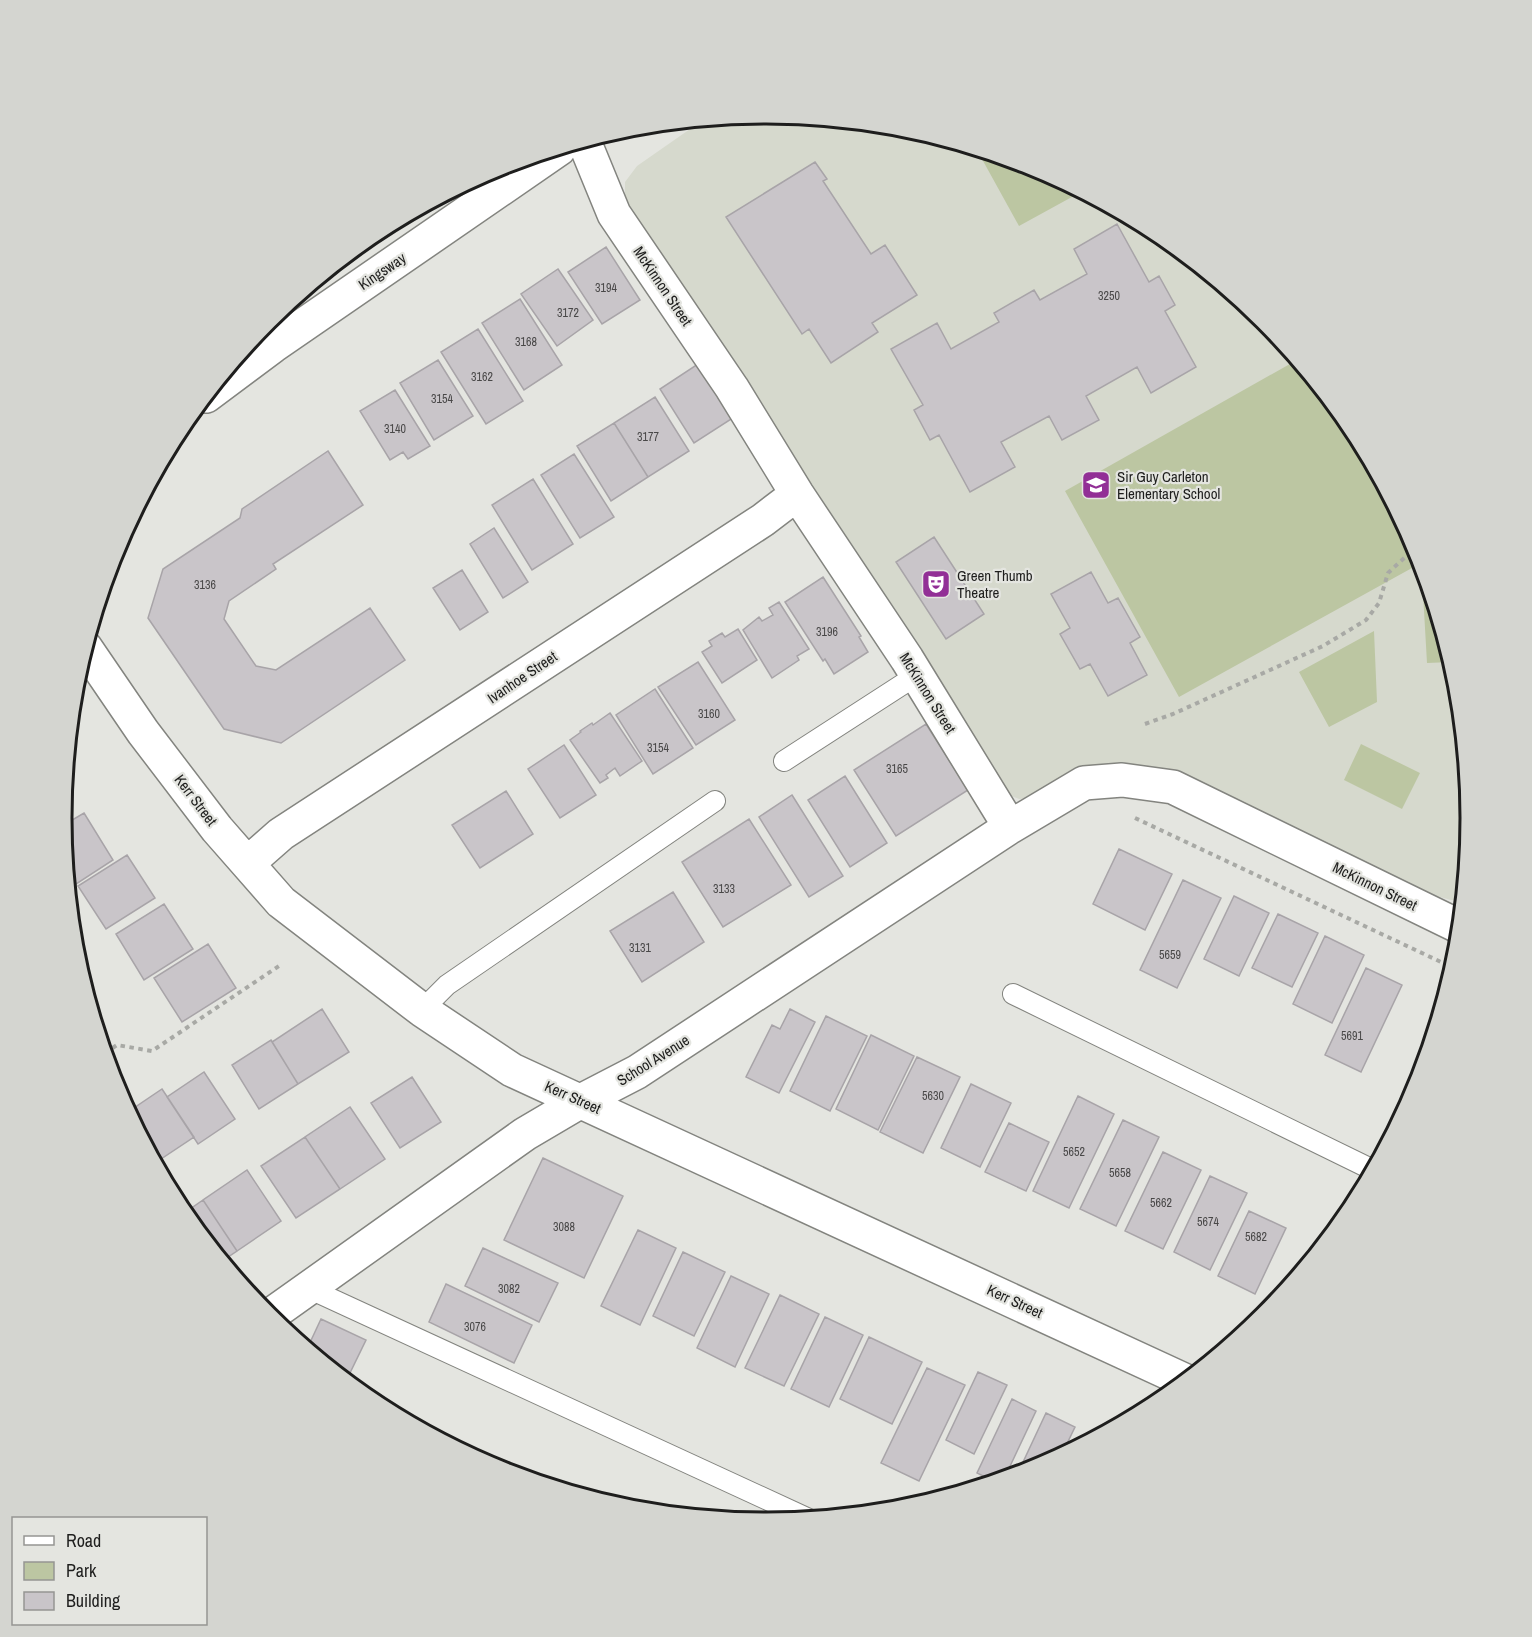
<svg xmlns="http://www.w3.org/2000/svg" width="1532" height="1637" viewBox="0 0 1532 1637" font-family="'Archivo Narrow',sans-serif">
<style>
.built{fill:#d6d9cd}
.green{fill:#bcc6a2}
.building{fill:#c9c5c9;stroke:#a8a4a8;stroke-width:1.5}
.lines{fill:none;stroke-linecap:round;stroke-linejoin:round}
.service-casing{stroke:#83847f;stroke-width:22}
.minor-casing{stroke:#83847f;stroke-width:36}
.primary-casing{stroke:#83847f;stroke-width:36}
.path{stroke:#a8a9a5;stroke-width:4;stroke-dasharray:4.5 4.5;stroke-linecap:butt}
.service{stroke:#fff;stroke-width:20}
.minor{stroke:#fff;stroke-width:33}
.primary{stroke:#fff;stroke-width:33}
.labels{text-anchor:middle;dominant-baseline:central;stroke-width:4.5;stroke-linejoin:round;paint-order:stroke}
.number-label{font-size:12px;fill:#494848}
.street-label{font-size:15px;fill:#1e1e1d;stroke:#e4e5e0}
.poi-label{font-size:15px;fill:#1e1e1d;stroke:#e4e5e0;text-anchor:start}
.rim{fill:none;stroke:#1e1e1d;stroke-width:3}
</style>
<rect width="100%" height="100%" fill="#e4e5e0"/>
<path class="built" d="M 766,114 L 904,128 L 1036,168 L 1158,233 L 1264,321 L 1352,427 L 1417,549 L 1457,681 L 1470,818 L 1462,900 L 1451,900 L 1422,892 L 1186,781 L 1029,798 L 1019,799 L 1006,794 L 625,200 L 625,182 L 637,166 L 703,120 Z"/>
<path class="green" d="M 977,150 L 1036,168 L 1081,192 L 1019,226 Z
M 1297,360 L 1352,427 L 1417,549 L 1421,563 L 1179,697 L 1065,491 Z
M 1429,590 L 1451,662 L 1427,663 L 1423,593 Z
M 1374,631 L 1377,702 L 1329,727 L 1299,672 Z
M 1361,744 L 1420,773 L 1402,809 L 1344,780 Z"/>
<path class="building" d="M 815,162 L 827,179 L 823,181 L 871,254 L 885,245 L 917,295 L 872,323 L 878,332 L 831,363 L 809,329 L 802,334 L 726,217 Z
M 1117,224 L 1149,282 L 1159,276 L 1175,305 L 1165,311 L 1196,367 L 1151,393 L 1137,367 L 1086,396 L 1099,420 L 1062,440 L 1049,416 L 1001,442 L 1015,467 L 970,492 L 939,435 L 930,440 L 914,410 L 923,405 L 891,349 L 937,323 L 951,349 L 999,322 L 994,313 L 1034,290 L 1040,300 L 1087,274 L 1074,249 Z
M 606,247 L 640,300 L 602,324 L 568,272 Z
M 558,269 L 593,320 L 557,346 L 521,294 Z
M 520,299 L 562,365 L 524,390 L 482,323 Z
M 478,329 L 523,401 L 486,424 L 441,352 Z
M 438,360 L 473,416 L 434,440 L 400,383 Z
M 704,360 L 739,414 L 694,443 L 660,389 Z
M 395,390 L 430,446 L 408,459 L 403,452 L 390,460 L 360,411 Z
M 655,397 L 689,451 L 648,477 L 614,423 Z
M 614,423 L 648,477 L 611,501 L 577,446 Z
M 328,451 L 363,505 L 273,564 L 276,569 L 229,601 L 224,619 L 256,666 L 276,670 L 370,608 L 405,660 L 281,743 L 224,729 L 148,618 L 163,569 L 240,518 L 242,509 Z
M 574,454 L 614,517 L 580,538 L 541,475 Z
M 533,479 L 573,544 L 532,570 L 492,505 Z
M 494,528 L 528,582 L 503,598 L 470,544 Z
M 934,537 L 984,614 L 946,639 L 896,562 Z
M 462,570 L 488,612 L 460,630 L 433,588 Z
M 1091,572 L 1108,603 L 1118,598 L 1140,637 L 1130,643 L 1147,675 L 1108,696 L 1090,664 L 1080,669 L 1060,634 L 1070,628 L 1051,594 Z
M 823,577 L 861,636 L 859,637 L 868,652 L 834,674 L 825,659 L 823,661 L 785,602 Z
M 779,602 L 809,649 L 797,656 L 799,660 L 772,678 L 743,630 L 759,617 L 762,621 L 773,615 L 769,608 Z
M 738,629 L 757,660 L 722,683 L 702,652 L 712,646 L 709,641 L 722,633 L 725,637 Z
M 698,662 L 735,720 L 696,745 L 658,687 Z
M 655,689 L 693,748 L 653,774 L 616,715 Z
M 610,713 L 642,761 L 620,776 L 615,768 L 606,775 L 608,778 L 600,783 L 570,740 L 581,732 L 580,731 L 592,723 L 593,725 Z
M 926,724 L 968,790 L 896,836 L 854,770 Z
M 564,745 L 596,795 L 560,818 L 528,769 Z
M 845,776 L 887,843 L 850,867 L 808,800 Z
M 506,791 L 533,834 L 480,868 L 452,825 Z
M 792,795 L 843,876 L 809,897 L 759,817 Z
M 84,813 L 113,860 L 70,888 L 62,826 Z
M 749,819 L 791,885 L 723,927 L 682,862 Z
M 1119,849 L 1172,874 L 1145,930 L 1093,904 Z
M 127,855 L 155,898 L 106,929 L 78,886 Z
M 1183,880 L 1221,898 L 1177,988 L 1140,970 Z
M 673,892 L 704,942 L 642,982 L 610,931 Z
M 1234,896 L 1269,913 L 1239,976 L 1204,959 Z
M 164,904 L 193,949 L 144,980 L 116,934 Z
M 1278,914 L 1318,933 L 1292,987 L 1252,968 Z
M 1325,936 L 1364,955 L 1332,1023 L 1293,1004 Z
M 208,944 L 236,988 L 182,1022 L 154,978 Z
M 1366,968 L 1402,985 L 1361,1072 L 1325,1055 Z
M 322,1009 L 349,1052 L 298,1084 L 272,1042 Z
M 790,1009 L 815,1022 L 779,1093 L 746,1077 L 772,1025 L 780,1029 Z
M 826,1016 L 867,1036 L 830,1111 L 790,1091 Z
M 871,1035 L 914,1056 L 878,1130 L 836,1109 Z
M 271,1040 L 298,1084 L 259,1109 L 232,1065 Z
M 917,1057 L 960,1077 L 923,1153 L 880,1132 Z
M 204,1072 L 235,1119 L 198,1144 L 167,1097 Z
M 412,1077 L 441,1122 L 400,1148 L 371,1103 Z
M 971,1084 L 1011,1103 L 980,1167 L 941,1148 Z
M 162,1089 L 194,1137 L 158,1161 L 128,1112 Z
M 1078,1096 L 1114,1114 L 1069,1208 L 1033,1191 Z
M 350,1107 L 385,1159 L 340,1189 L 305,1137 Z
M 1123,1120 L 1159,1137 L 1116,1226 L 1080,1209 Z
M 1009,1123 L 1049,1142 L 1026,1191 L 985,1172 Z
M 305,1137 L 340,1189 L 296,1218 L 261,1166 Z
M 1163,1152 L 1201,1170 L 1163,1249 L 1125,1231 Z
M 543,1158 L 623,1196 L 584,1278 L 504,1240 Z
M 247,1170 L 281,1221 L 237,1251 L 203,1200 Z
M 1210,1176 L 1247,1193 L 1210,1270 L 1174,1252 Z
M 203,1200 L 237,1251 L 222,1261 L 183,1214 Z
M 1249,1211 L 1286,1228 L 1255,1294 L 1218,1276 Z
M 638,1230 L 676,1248 L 640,1325 L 601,1306 Z
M 483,1248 L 558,1283 L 539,1322 L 465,1286 Z
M 683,1252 L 725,1272 L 694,1336 L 653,1316 Z
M 731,1276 L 769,1294 L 735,1367 L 697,1348 Z
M 446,1284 L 532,1325 L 514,1363 L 429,1322 Z
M 780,1295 L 819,1314 L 784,1386 L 745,1368 Z
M 825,1317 L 863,1335 L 829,1407 L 791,1389 Z
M 321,1319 L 366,1340 L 346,1381 L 307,1349 Z
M 869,1337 L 922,1362 L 892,1424 L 840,1399 Z
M 927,1368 L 965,1385 L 919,1481 L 881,1463 Z
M 978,1372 L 1007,1385 L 974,1454 L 946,1440 Z
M 1012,1399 L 1036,1411 L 1004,1479 L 995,1482 L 977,1473 Z
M 1046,1413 L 1075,1427 L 1061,1456 L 1035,1469 L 1017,1475 Z
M 477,1452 L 536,1480 L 535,1481 L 496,1469 L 475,1458 Z"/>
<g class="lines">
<g class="service-casing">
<path id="service" d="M 784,761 L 917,675
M 1013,994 L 1373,1170
M 422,1010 L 447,985 L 715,801
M 310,1289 L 809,1519"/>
</g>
<g class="minor-casing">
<path id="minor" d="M 584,141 L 614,214 L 732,388 L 797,494 L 907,659 L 1010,827
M 85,647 L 143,732 L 217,829 L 281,902 L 422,1010 L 512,1070 L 1186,1381
M 248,863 L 281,834 L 763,520 L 797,494
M 268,1317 L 525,1134 L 581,1101 L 637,1072 L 1010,827 L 1084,783 L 1122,780 L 1173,787 L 1460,927"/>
</g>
<g class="primary-casing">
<path id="primary" d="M 206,396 L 273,346 L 559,149"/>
</g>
<path class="path" d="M 1145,724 L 1173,714 L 1323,646 L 1366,620 L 1379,603 L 1388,573 L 1416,547
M 1135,818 L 1441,962
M 105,1053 L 117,1045 L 152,1051 L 279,966"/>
<use href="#service" class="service"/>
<use href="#minor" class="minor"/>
<use href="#primary" class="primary"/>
</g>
<defs>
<g id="school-square" transform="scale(1.5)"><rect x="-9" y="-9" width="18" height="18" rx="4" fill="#922f96" stroke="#e4e5e0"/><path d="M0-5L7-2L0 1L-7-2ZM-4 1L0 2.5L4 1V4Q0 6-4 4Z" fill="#fff"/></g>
<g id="theatre-square" transform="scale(1.5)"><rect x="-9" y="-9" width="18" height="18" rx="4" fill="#922f96" stroke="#e4e5e0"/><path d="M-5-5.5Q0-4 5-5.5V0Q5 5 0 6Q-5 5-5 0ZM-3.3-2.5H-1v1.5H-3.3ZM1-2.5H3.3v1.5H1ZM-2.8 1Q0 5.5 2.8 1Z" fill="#fff"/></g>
</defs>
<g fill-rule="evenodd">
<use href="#school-square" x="1096" y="485"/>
<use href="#theatre-square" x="936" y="584"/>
</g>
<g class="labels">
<g class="number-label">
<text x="606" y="288">3194</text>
<text x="1109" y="296">3250</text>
<text x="568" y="313">3172</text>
<text x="526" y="342">3168</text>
<text x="482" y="377">3162</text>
<text x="442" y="399">3154</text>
<text x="395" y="429">3140</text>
<text x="648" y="437">3177</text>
<text x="205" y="585">3136</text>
<text x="827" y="632">3196</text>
<text x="709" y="714">3160</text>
<text x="658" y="748">3154</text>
<text x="897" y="769">3165</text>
<text x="724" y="889">3133</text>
<text x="640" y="948">3131</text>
<text x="1170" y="955">5659</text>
<text x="1352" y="1036">5691</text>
<text x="933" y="1096">5630</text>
<text x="1074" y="1152">5652</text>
<text x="1120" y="1173">5658</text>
<text x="1161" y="1203">5662</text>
<text x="1208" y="1222">5674</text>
<text x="564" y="1227">3088</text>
<text x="1256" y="1237">5682</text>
<text x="509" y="1289">3082</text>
<text x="475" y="1327">3076</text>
</g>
<g class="street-label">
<text transform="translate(382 271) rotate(-34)">Kingsway</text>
<text transform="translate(663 286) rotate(56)">McKinnon Street</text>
<text transform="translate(522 677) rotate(-34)">Ivanhoe Street</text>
<text transform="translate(928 693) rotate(58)">McKinnon Street</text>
<text transform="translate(196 800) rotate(53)">Kerr Street</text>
<text transform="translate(1375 886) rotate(26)">McKinnon Street</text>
<text transform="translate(653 1060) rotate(-32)">School Avenue</text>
<text transform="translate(573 1097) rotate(24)">Kerr Street</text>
<text transform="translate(1015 1301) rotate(25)">Kerr Street</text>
</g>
<g class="poi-label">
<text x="1117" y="476">Sir Guy Carleton<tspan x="1117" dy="17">Elementary School</tspan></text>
<text x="957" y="575">Green Thumb<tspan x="957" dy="17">Theatre</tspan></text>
</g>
</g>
<path d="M0 0H1532V1637H0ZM72 818a694 694 0 1 1 1388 0a694 694 0 1 1-1388 0Z" fill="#d4d5d0" fill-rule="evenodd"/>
<path class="rim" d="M72 818a694 694 0 1 1 1388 0a694 694 0 1 1-1388 0Z"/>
<rect x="12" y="1517" width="195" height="108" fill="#e4e5e0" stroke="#959592" stroke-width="1.5"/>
<rect x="24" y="1536" width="30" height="9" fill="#ffffff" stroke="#959592" stroke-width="1.5"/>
<text x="66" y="1547" font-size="18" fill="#1e1e1d">Road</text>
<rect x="24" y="1562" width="30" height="18" fill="#bcc6a2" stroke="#959592" stroke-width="1.5"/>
<text x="66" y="1577" font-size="18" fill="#1e1e1d">Park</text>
<rect x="24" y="1592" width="30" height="18" fill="#c9c5c9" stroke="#959592" stroke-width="1.5"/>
<text x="66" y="1607" font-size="18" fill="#1e1e1d">Building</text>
</svg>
